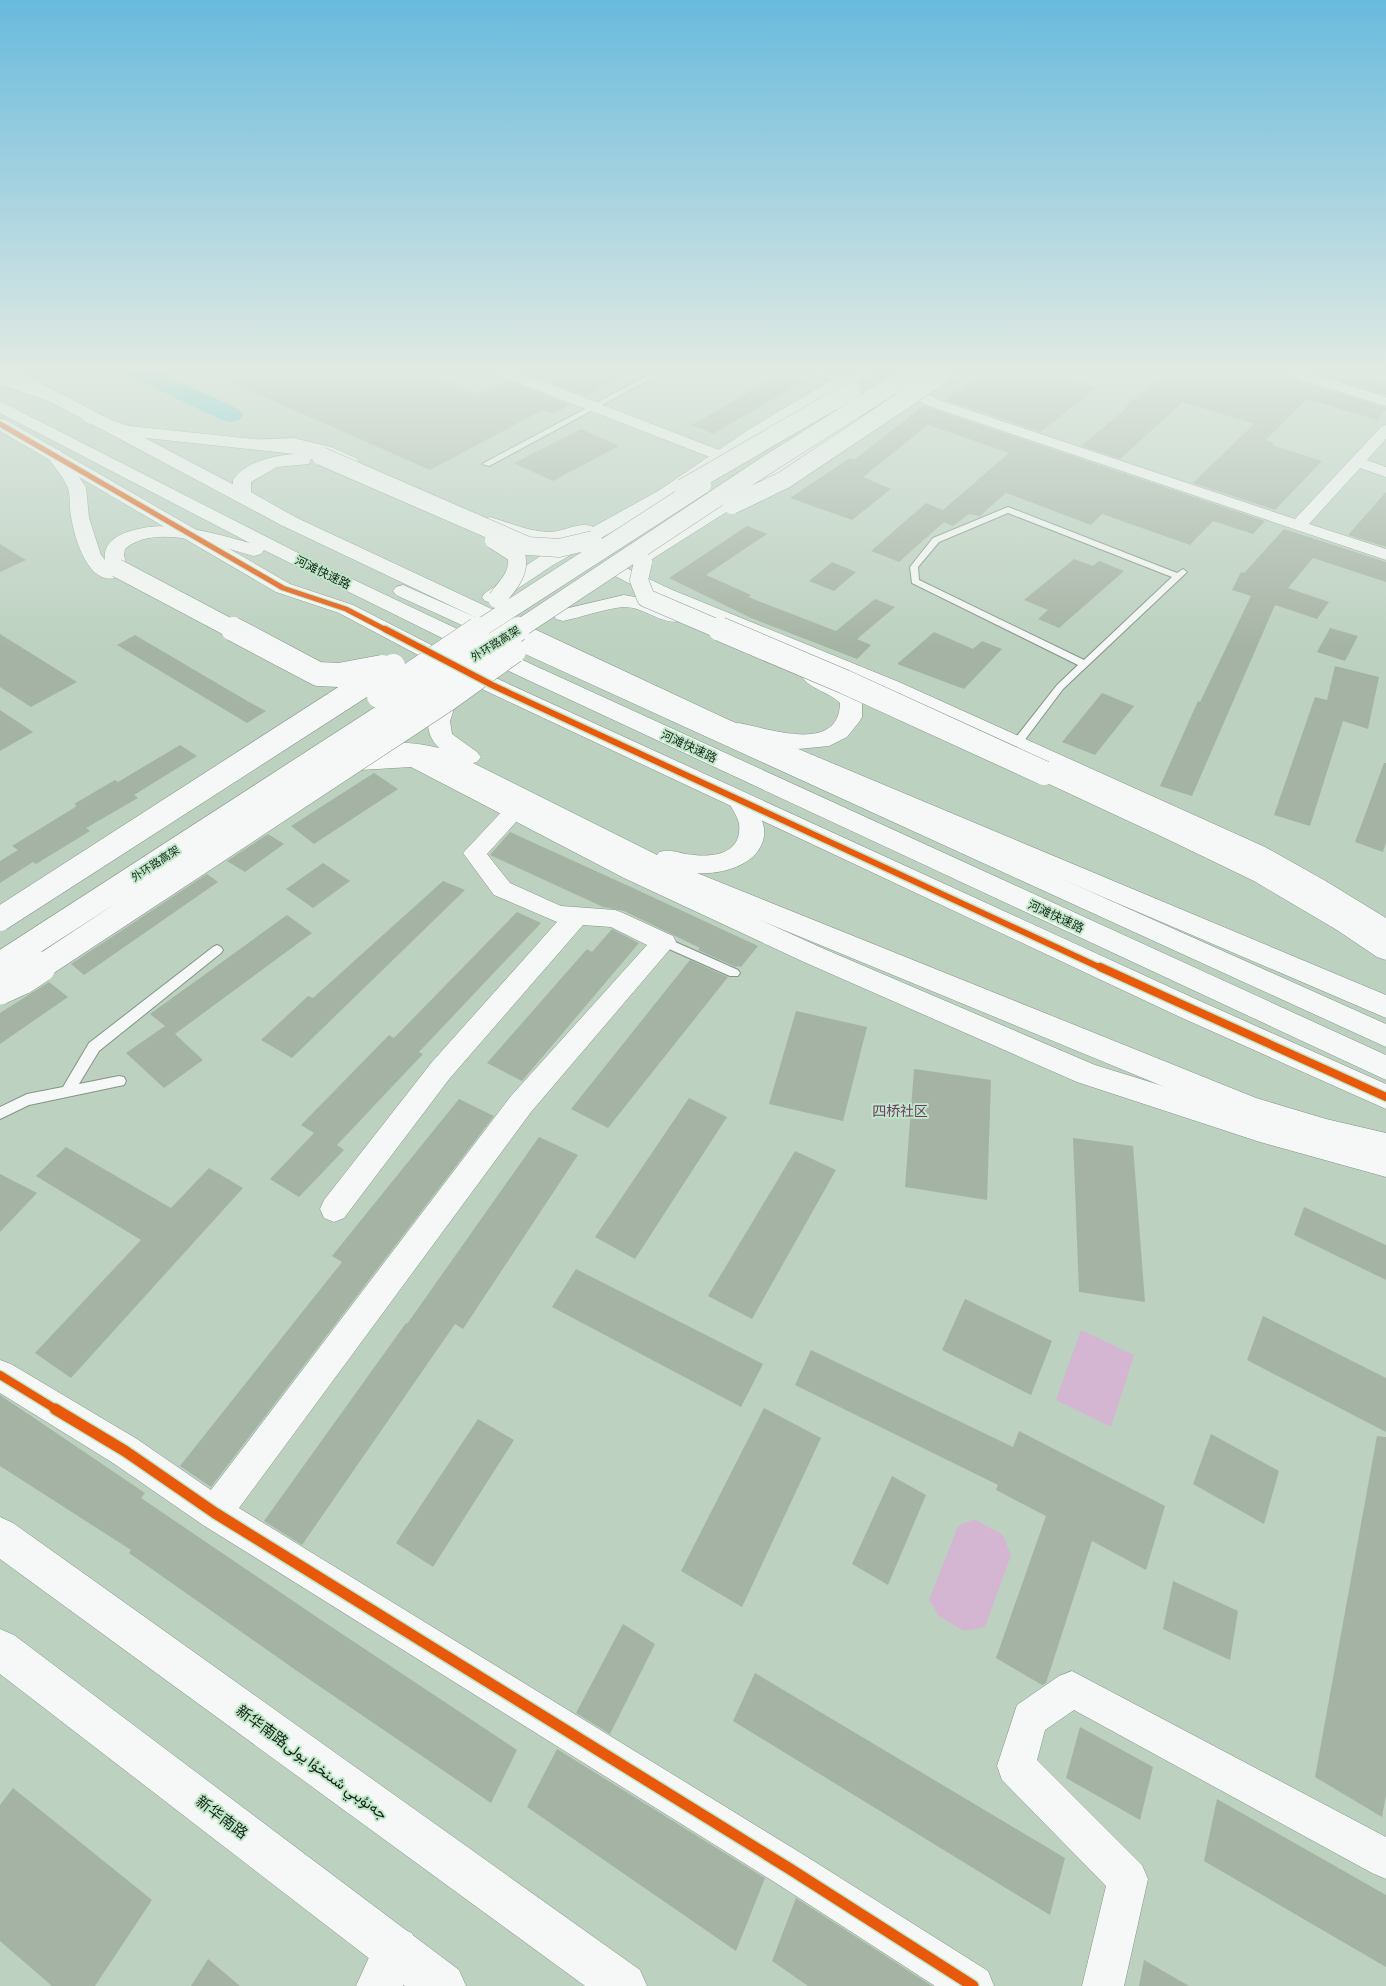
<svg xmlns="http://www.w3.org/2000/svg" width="1386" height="1986" viewBox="0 0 1386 1986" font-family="Manrope,Vazirmatn,'Noto Sans SC',sans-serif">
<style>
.green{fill:#d4b6d2}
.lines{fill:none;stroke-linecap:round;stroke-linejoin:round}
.river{fill:#48c2cd;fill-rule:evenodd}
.building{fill:#a5b3a4}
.service-casing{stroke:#839487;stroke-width:2}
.minor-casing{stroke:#839487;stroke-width:1}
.tertiary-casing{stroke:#839487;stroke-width:1}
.secondary-casing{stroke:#839487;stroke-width:1}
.trunk-casing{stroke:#839487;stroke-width:1}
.service{fill:#f5f8f6;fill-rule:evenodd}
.minor{fill:#f5f8f6;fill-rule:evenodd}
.tertiary{fill:#f5f8f6;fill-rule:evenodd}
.secondary{fill:#f5f8f6;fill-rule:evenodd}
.trunk{fill:#f5f8f6;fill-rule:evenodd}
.trunk-bridge-far2-casing{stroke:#839487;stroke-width:19;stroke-linecap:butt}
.trunk-bridge-far1-casing{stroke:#839487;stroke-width:25;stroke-linecap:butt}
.trunk-bridge-casing{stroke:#839487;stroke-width:32;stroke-linecap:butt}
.trunk-bridge-far2{stroke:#f5f8f6;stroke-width:18}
.trunk-bridge-far1{stroke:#f5f8f6;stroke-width:24}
.trunk-bridge{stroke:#f5f8f6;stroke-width:31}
.cycleway-far3-casing{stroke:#c0e7c8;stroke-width:7}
.cycleway-far2-casing{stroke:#c0e7c8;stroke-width:9}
.cycleway-far1-casing{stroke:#c0e7c8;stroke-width:11}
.cycleway-casing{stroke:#c0e7c8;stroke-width:14}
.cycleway-far3{stroke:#e8590c;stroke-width:5}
.cycleway-far2{stroke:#e8590c;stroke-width:6}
.cycleway-far1{stroke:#e8590c;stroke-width:8}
.cycleway{stroke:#e8590c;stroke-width:11}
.labels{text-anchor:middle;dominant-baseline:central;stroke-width:4;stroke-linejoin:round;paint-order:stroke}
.far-street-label{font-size:11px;fill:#142318;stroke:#c0e7c8}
.street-label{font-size:12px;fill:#142318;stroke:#c0e7c8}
.neighbourhood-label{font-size:14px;fill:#6f3a6a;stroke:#c0e7c8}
.near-street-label{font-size:15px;fill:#142318;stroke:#c0e7c8}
</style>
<rect width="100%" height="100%" fill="#bcd1c0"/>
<path class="green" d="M 1081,1330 L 1134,1355 L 1111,1427 L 1056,1400 Z
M 974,1519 L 1003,1535 L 1011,1555 L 985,1627 L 964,1631 L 939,1616 L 929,1600 L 958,1526 Z"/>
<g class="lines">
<path class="river" d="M 126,371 L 157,371 L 240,410 L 243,415 L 240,420 L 231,422 L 222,420 L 129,376 Z"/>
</g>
<path class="building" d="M 205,371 L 421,371 L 479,395 L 508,381 L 570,405 L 553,414 L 543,410 L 430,470 Z
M 527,371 L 632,371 L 586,396 L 525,373 Z
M 986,371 L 1043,371 L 1096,388 L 1041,432 L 945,400 Z
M 1169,371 L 1267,371 L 1386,408 L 1386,410 L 1377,420 L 1307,399 L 1316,390 L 1266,440 L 1274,443 L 1272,445 L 1322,461 L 1275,510 L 1193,483 L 1254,424 L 1183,402 L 1120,459 L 1081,446 L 1128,407 L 1125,406 Z
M 1332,371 L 1341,371 L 1386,383 L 1386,395 L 1327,377 Z
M 783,373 L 804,381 L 713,434 L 692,425 Z
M 922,407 L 933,409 L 1265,521 L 1253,534 L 1213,521 L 1190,545 L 1102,514 L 1091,525 L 1006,493 L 980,516 L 969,514 L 953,526 L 944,522 L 899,562 L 871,551 L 926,503 L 943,510 L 1009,453 L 928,425 L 863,477 L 891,489 L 852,520 L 790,498 L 850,458 L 854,460 Z
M 581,429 L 619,446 L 553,481 L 514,463 Z
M 1386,492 L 1386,547 L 1348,535 Z
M 747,526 L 767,534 L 706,575 L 751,595 L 748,597 L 836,631 L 875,599 L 895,607 L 857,639 L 871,645 L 857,659 L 751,618 L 669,578 Z
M 1284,529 L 1386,562 L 1386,582 L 1313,558 L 1288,588 L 1329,602 L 1317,619 L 1275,605 L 1192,796 L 1160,786 L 1198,701 L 1200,702 L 1251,596 L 1232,590 L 1241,572 L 1244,573 Z
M 0,544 L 26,560 L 0,572 Z
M 1074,559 L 1093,566 L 1099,561 L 1124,571 L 1059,628 L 1038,619 L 1048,610 L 1024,600 Z
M 832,562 L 856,572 L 834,591 L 809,581 Z
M 1330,628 L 1358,636 L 1345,661 L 1317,652 Z
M 934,632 L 973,649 L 982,641 L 1002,649 L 964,689 L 897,664 Z
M 0,634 L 77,682 L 31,707 L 0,687 Z
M 135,635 L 249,702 L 266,711 L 247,723 L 117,645 Z
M 1335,666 L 1379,677 L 1368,729 L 1343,721 L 1310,826 L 1274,815 L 1315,697 L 1327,700 Z
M 1102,693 L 1134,706 L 1095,755 L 1062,742 Z
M 0,710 L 33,732 L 0,751 Z
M 180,745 L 197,756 L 134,795 L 138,798 L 86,828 L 90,831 L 36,864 L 33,862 L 0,883 L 0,861 L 18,850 L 12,846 L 77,806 L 74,804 L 115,780 L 118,782 Z
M 1384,763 L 1386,763 L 1386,842 L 1383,852 L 1355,842 Z
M 374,773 L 398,789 L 314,844 L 291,826 Z
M 510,832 L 633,888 L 758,946 L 741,967 L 737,966 L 736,967 L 698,950 L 700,948 L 624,911 L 603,907 L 490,855 Z
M 268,834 L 284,844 L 245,872 L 227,861 Z
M 323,863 L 350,881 L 313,908 L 286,889 Z
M 207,874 L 218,882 L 84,975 L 71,964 Z
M 443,881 L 465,890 L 292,1058 L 261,1040 L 308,996 L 313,998 Z
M 517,912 L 541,923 L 419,1052 L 423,1054 L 337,1145 L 344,1150 L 299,1197 L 270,1179 L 314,1133 L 301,1125 L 389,1035 L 394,1038 Z
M 287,915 L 312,933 L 175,1034 L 203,1060 L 164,1088 L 126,1053 L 165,1026 L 150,1014 Z
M 612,929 L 639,943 L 522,1081 L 487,1063 L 587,949 L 592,952 Z
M 690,960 L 728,977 L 608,1128 L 571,1109 Z
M 49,982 L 68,997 L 0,1044 L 0,1013 Z
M 796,1011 L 867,1027 L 843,1121 L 769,1104 Z
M 914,1069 L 991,1080 L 987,1200 L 905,1187 Z
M 689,1098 L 727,1117 L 635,1259 L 595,1237 Z
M 459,1099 L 494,1116 L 211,1487 L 180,1466 L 342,1262 L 332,1256 Z
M 539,1137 L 578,1155 L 463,1329 L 455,1324 L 302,1545 L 264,1521 L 406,1323 L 407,1324 Z
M 1073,1138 L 1133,1146 L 1145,1302 L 1079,1292 Z
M 66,1147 L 171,1208 L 209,1168 L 243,1188 L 71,1378 L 35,1353 L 141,1240 L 36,1176 Z
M 795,1151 L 836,1170 L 752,1319 L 708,1296 Z
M 0,1174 L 37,1193 L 0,1232 Z
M 1304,1207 L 1386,1245 L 1386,1280 L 1294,1235 Z
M 576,1269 L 763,1364 L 741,1407 L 552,1307 Z
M 965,1299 L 1052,1341 L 1031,1395 L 942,1350 Z
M 1263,1316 L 1386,1378 L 1386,1432 L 1247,1360 Z
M 811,1350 L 1013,1447 L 1019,1431 L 1165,1506 L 1146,1570 L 1092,1541 L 1046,1683 L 1042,1685 L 996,1658 L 1046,1516 L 996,1490 L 998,1485 L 795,1385 Z
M 0,1395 L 145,1493 L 141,1498 L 327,1624 L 517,1750 L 491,1803 L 297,1671 L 129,1553 L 131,1550 L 0,1466 Z
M 764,1408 L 821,1438 L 742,1607 L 681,1571 Z
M 478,1419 L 514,1440 L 433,1567 L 396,1543 Z
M 1211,1434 L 1279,1471 L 1264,1524 L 1193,1484 Z
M 1377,1436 L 1386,1437 L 1386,1795 L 1382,1817 L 1315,1777 Z
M 892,1476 L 926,1495 L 888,1585 L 852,1564 Z
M 1173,1581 L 1238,1611 L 1230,1660 L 1163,1629 Z
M 623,1624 L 655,1644 L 610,1734 L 576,1713 Z
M 755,1673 L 1065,1858 L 1050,1915 L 733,1721 Z
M 1080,1727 L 1153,1767 L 1140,1820 L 1066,1778 Z
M 557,1749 L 765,1878 L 736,1951 L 527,1807 Z
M 13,1788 L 152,1900 L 95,1986 L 52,1986 L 0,1941 L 0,1805 Z
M 1217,1799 L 1386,1895 L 1386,1967 L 1204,1861 Z
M 796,1898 L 932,1986 L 808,1986 L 772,1961 Z
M 208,1959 L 240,1986 L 191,1986 Z
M 1144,1960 L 1189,1986 L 1139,1986 Z"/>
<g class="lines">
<g class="service-casing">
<path id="service" d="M 656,371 L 665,371 L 489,466 L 482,464 Z
M 808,371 L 819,371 L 844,381 L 837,383 Z
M 1008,507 L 1177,573 L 1183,569 L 1187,572 L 1063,689 L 1021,745 L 1013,745 L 1012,743 L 1013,741 L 1057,685 L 1078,665 L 912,583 L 910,567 L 933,538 ZM 1008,513 L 1172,577 L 1084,660 L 919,580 L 918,567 L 939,542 Z
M 664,937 L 738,970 L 740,973 L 738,976 L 730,976 L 660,945 L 658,942 Z
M 217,945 L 221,947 L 223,950 L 221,953 L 99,1051 L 79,1084 L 119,1076 L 124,1077 L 126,1081 L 124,1085 L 29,1105 L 0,1119 L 0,1107 L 27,1094 L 63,1087 L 89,1043 L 213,947 Z"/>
</g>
<g class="minor-casing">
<path id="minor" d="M 494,371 L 515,371 L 727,453 L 729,456 L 727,459 L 715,459 L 496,374 Z
M 1280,371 L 1303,371 L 1386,397 L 1386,406 L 1282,374 Z
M 906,386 L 927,393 L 939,400 L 1295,519 L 1381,427 L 1386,425 L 1386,439 L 1367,460 L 1386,467 L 1386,477 L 1360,468 L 1309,524 L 1386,549 L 1386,560 L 929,406 L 901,393 L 899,390 L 901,387 Z
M 515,804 L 523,806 L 526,811 L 487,854 L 510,883 L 561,906 L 615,910 L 623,913 L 673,936 L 676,942 L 531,1112 L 239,1508 L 804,1855 L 988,1971 L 994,1986 L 935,1986 L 776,1883 L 203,1525 L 113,1463 L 0,1393 L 0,1360 L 11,1364 L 137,1439 L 211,1490 L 511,1096 L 647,945 L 611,927 L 583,925 L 450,1078 L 344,1218 L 334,1222 L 324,1218 L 320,1209 L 324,1200 L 432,1062 L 557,922 L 494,895 L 463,853 L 507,806 Z
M 1072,1671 L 1386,1837 L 1386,1879 L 1372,1873 L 1074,1710 L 1045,1730 L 1037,1760 L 1142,1865 L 1148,1879 L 1124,1986 L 1082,1986 L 1106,1886 L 1002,1780 L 997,1766 L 1017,1705 L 1059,1676 Z"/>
</g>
<g class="tertiary-casing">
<path id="tertiary" d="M 0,371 L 18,371 L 295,517 L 729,720 L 1386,995 L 1386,1018 L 713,730 L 281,525 L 0,375 Z
M 844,374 L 850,376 L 852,379 L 850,382 L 760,438 L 670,499 L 553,565 L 499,601 L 492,603 L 485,601 L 482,597 L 485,593 L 539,557 L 568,541 C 549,545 492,539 481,523 L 483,519 L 490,517 C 511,523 529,532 551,532 C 565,531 581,521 593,527 L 658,491 L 748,430 L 838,376 Z
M 858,416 L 864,417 L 866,421 L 864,425 L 649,561 L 642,563 L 635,561 L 632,557 L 635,553 L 852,417 Z
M 0,419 L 6,420 L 290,584 L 353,605 L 500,680 L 1200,1001 L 1386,1084 L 1386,1109 L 1180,1017 L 484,690 L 339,613 L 276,592 L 0,431 Z
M 293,438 L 331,447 L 356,458 L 359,462 L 356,466 L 350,467 L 344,466 L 319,455 L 293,448 L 250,448 L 247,444 L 250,440 Z
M 622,566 L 670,589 L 899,682 L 1265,847 L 1324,880 L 1386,918 L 1386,941 L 1377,938 L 1306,892 L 1247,859 L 883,692 L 656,597 L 615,576 L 612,572 L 615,568 Z
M 415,751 L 423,754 L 642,866 L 822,948 L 1095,1065 L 1260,1116 L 1386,1151 L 1386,1177 L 1260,1142 L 1077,1082 L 804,962 L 624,878 L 411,767 L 360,770 L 338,776 L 330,773 L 326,768 L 330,763 L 360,754 Z
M 90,909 L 99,912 L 103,919 L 99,926 L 20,980 L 10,983 L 0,980 L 0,966 L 81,912 Z
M 396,1926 L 412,1933 L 419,1949 L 403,1986 L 356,1986 L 380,1933 Z"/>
</g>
<g class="secondary-casing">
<path id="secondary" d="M 0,1517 L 13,1523 L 640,1970 L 647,1986 L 585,1986 L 0,1559 Z
M 0,1629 L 14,1635 L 459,1970 L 466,1986 L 405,1986 L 0,1674 Z"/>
</g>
<g class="trunk-casing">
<path id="trunk" d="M 856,371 L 876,371 L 825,403 L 813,403 L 811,400 L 813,397 Z
M 0,374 L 57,394 L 59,397 L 57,400 L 51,402 L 0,384 Z
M 0,401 L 310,559 L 531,664 L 1386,1055 L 1386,1080 L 515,674 L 264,550 L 261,554 L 254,556 C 220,547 155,522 125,549 L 124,555 L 127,568 L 124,572 L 118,574 L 115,578 C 88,585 74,537 71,516 C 69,507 71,494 67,486 C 62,475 52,464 45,454 L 48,450 L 54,449 L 60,450 L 86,487 L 89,518 L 101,555 L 105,560 C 103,549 110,540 120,535 C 162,516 208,532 250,543 L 0,413 Z
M 90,413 L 129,426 L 291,443 L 327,452 L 330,456 L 327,460 L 321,461 L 311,459 L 309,464 L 277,467 L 251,482 L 251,492 L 295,517 L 297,521 L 295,525 L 288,527 L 281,525 L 236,498 L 233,494 L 233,480 C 245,462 275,455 295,454 L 127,436 L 84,422 L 82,418 L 84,414 Z
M 403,585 L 728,729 L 731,725 L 739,723 C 770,729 839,754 840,703 C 829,692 810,689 802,677 L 805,672 C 824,668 852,685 862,701 L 862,717 L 859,722 L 847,737 L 829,746 L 798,749 L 752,740 L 1386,1024 L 1386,1047 L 396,595 L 393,591 L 396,587 Z
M 624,595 L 651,600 L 682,613 L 685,617 L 682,621 C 662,626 644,606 623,607 C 604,609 582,617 563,621 L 556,619 L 553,615 L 556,611 Z
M 446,693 L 454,695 L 457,700 L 450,721 L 452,734 L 477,752 L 481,757 L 477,762 L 473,763 L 657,855 L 659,852 C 670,849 675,852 686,854 C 710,858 743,856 739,823 C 737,816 732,809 729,802 L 733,796 L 741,794 L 749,796 C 756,808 766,822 764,836 C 760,865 721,875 697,873 L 1256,1098 L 1326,1119 L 1386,1133 L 1386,1159 L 1326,1145 L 1240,1118 L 699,895 L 650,873 L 431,761 L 401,757 L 363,761 L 355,759 L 351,754 L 355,749 C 384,741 410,741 439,748 C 423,732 426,713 438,695 Z
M 1044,765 L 1185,827 L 1271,869 L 1314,892 L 1386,937 L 1386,960 L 1377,957 L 1337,930 L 1254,881 L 1167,839 L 1036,778 L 1032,773 L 1036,768 Z"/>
</g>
<use href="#service" class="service"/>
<use href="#minor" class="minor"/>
<use href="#tertiary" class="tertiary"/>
<use href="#secondary" class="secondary"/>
<use href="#trunk" class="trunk"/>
<g class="trunk-bridge-far2-casing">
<path id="trunk-bridge-far2" d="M 321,456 L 528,546 L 559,548 L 593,540
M 683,488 L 852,390
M 732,505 L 784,480 L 947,371
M 494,540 L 516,554 C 521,573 508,585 497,599
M 643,562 L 639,580 L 646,598 L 723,631
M 117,568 L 236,631
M 476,631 L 702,485
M 516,631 L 762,468 L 915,371"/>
</g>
<g class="trunk-bridge-far1-casing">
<path id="trunk-bridge-far1" d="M 233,629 L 318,674 L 339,675 L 382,667
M 720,629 L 845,682 L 1044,773
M 379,696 L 478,629
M 0,919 L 393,666
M 0,964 L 518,629
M 38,969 L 446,700 L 514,651"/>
</g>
<g class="trunk-bridge-casing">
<path id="trunk-bridge" d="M 0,989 L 22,979 L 40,967"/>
</g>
<use href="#trunk-bridge-far2" class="trunk-bridge-far2"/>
<use href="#trunk-bridge-far1" class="trunk-bridge-far1"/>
<use href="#trunk-bridge" class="trunk-bridge"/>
<g class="cycleway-far3-casing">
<path id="cycleway-far3" d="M 0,424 L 283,588 L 346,609 L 388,631"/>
</g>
<g class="cycleway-far2-casing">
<path id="cycleway-far2" d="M 385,629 L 492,685 L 1103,969"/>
</g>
<g class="cycleway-far1-casing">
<path id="cycleway-far1" d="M 1100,967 L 1386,1097
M 0,1375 L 57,1410"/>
</g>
<g class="cycleway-casing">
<path id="cycleway" d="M 55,1409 L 125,1451 L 215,1513 L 790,1869 L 973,1986"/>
</g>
<use href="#cycleway-far3" class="cycleway-far3"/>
<use href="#cycleway-far2" class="cycleway-far2"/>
<use href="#cycleway-far1" class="cycleway-far1"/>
<use href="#cycleway" class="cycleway"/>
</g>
<linearGradient id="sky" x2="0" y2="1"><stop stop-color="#68badd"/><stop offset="0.57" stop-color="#e1eae3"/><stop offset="1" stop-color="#e1eae3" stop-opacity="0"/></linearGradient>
<rect width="1386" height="649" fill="url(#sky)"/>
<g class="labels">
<g class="far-street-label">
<text transform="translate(495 643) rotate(-32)">外环路高架</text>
<text transform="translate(155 863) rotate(-33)">外环路高架</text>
</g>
<g class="street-label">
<text transform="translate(323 572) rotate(26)">河滩快速路</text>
<text transform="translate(689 746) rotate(25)">河滩快速路</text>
<text transform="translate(1056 916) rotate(25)">河滩快速路</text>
</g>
<g class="neighbourhood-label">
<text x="900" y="1110">四桥社区</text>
</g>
<g class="near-street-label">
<text transform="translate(312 1762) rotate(36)">新华南路جەنۇبىي شىنخۇا يولى</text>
<text transform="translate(222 1817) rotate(37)">新华南路</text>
</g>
</g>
</svg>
